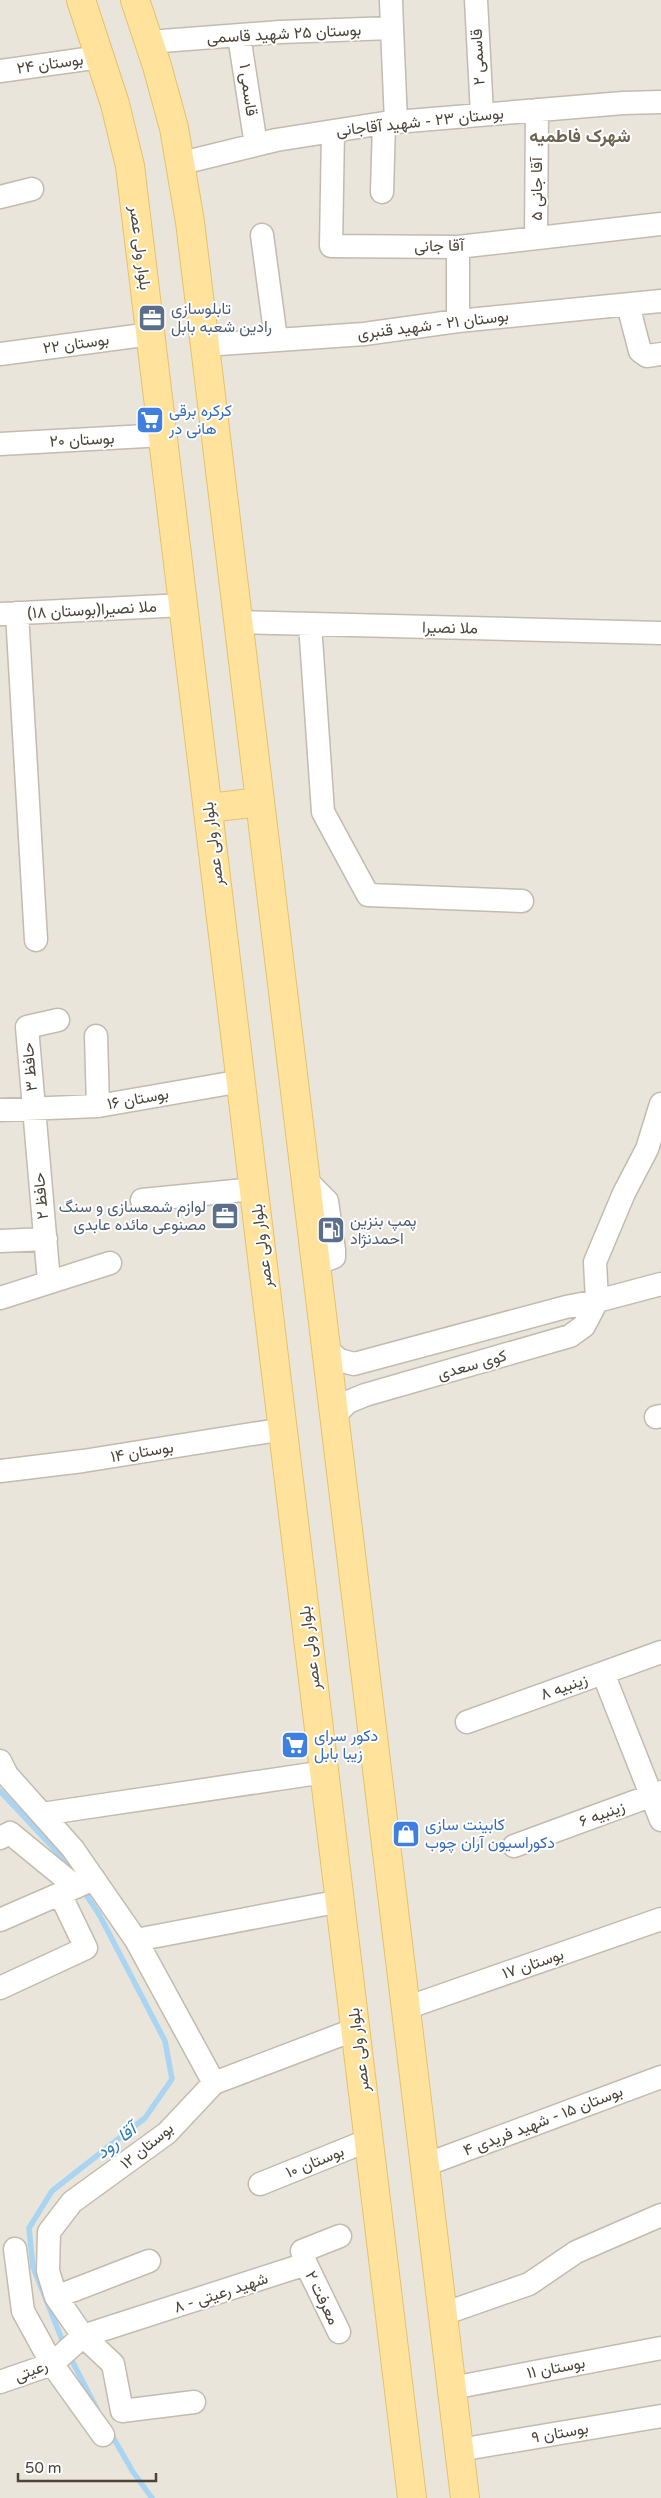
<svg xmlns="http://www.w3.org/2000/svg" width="661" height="2498" viewBox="0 0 661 2498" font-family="'Varela Round',Vazirmatn,sans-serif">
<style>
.residential{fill:#eae5da}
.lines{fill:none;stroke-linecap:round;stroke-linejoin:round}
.stream{stroke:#a9d4f2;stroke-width:5.5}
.minor-casing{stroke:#c2bbae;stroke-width:25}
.major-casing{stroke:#e6c16a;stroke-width:30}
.minor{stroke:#fff;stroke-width:22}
.major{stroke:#ffe39c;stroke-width:28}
.labels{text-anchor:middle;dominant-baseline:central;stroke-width:4;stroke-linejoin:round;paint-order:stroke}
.street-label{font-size:16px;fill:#4b4439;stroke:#fff}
.service-label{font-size:16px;fill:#4e5e75;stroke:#fff;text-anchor:start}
.shop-label{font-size:16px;fill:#366cbe;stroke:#fff;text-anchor:start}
.neighbourhood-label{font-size:18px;font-weight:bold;fill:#6e6250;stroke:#fff}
.water-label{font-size:18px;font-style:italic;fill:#2e7ab2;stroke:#fff}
</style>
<rect width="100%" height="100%" fill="#f6f3ec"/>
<path class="residential" d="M 0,0 L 661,0 L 661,2498 L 0,2498 Z"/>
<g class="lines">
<path class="stream" d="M 0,1791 L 62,1857 L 71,1871
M 65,2347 L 33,2267 L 29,2228 L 52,2191 L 145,2118 L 172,2079 L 165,2041 L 100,1916 L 83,1890
M 69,2355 L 97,2409
M 110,2432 L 133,2472 L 152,2498"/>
<g class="minor-casing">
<path id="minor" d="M 476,0 L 482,114
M 392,28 L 396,122
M 239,36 L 256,145
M 149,42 L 280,32 L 392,28 L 391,0
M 0,71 L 100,57
M 333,131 L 331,246 L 458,247 L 661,224
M 182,163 L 276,140 L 384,123 L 623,103 L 661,102
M 382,192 L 384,123
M 0,197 L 32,189
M 262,235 L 276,339
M 536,238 L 537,110
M 628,305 L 640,351 L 647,356 L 661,354
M 458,321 L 458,247
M 205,345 L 364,334 L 458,321 L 661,301
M 0,354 L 151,334
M 0,444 L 164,435
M 17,613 L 36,940
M 0,614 L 184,605
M 238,622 L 661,633
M 310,624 L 323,812 L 368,895 L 522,901
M 96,1036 L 98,1106
M 661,1104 L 647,1149 L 624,1193 L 595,1262 L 597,1301 L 661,1284
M 0,1110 L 98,1106 L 242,1081
M 306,1180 L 327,1201 L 334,1250 L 334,1257 L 316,1264
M 142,1200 L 255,1189
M 0,1241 L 46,1239
M 49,1282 L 27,1027 L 58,1020
M 0,1298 L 110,1263
M 326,1348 L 339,1360 L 354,1364 L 566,1307 L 597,1301 L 584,1326 L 570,1336 L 365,1395 L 348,1402 L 334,1416
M 656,1417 L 661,1416
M 0,1471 L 83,1461 L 284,1429
M 603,1673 L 661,1820
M 467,1722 L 661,1652
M 0,1761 L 7,1775 L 73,1849 L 136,1940 L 214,2083
M 42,1814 L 325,1772
M 0,1838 L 10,1833 L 76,1887
M 514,1846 L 661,1792
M 0,1920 L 94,1879
M 136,1940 L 341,1901
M 0,1988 L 86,1948 L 60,1894
M 406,2008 L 661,1919
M 425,2165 L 661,2077
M 260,2184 L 369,2140
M 15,2249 L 23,2311 L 52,2364 L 103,2435
M 306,2264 L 339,2332
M 56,2297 L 149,2261
M 443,2314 L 529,2284 L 576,2252 L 661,2215
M 83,2336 L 306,2264 L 302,2251 L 340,2236
M 0,2382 L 52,2364 L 83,2336
M 452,2388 L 661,2348
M 194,2402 L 122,2411 L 113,2364 L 83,2336 L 56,2297 L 48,2271 L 49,2232 L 72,2202 L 167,2133 L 214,2083 L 356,2029
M 459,2450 L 661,2416"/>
</g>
<g class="major-casing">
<path id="major" d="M 81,0 L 115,104 L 130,166 L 412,2498
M 135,0 L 157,66 L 174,128 L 190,222 L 465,2498
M 209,808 L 260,802"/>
</g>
<use href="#minor" class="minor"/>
<use href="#major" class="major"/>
</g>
<defs>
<g id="office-square" transform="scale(1.4375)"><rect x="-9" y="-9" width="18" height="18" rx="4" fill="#5c6f8a" stroke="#fff"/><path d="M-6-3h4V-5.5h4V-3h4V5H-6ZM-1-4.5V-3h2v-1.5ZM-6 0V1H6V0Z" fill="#fff"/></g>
<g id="supermarket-square" transform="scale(1.4375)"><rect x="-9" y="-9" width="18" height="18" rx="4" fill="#3f7fe0" stroke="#fff"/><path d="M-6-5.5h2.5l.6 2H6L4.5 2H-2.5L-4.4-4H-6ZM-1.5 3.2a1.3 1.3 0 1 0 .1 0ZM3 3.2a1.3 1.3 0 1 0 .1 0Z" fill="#fff"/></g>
<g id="fuel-square" transform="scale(1.4375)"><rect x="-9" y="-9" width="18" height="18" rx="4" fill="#5c6f8a" stroke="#fff"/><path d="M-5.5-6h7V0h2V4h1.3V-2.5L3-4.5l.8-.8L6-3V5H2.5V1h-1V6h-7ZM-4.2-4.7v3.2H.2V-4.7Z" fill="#fff"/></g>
<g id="shop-square" transform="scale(1.4375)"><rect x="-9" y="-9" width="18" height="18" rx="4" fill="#3f7fe0" stroke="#fff"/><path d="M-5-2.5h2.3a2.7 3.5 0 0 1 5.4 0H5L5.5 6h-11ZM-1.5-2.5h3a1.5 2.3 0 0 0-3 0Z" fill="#fff"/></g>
</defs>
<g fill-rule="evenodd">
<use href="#office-square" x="152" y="318"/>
<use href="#supermarket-square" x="150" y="420"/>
<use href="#office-square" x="225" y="1216"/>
<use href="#fuel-square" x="331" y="1230"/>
<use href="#supermarket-square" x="295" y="1745"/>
<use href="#shop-square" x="406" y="1834"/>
</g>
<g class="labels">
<g class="street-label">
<text transform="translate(284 34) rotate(-3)">بوستان ۲۵ شهید قاسمی</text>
<text transform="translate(478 57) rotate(-93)">قاسمی ۲</text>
<text transform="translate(50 64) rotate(-8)">بوستان ۲۴</text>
<text transform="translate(248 90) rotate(82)">قاسمی ۱</text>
<text transform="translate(420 122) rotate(-6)">بوستان ۲۳ - شهید آقاجانی</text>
<text transform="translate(537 189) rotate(-90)">آقا جانی ۵</text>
<text transform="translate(439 246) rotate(-1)">آقا جانی</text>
<text transform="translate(140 248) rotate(83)">بلوار ولی عصر</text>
<text transform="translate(433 325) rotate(-7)">بوستان ۲۱ - شهید قنبری</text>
<text transform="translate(76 344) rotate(-8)">بوستان ۲۲</text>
<text transform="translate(82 440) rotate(-3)">بوستان ۲۰</text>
<text transform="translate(92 610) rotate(-3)">ملا نصیرا(بوستان ۱۸)</text>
<text transform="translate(450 628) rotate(1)">ملا نصیرا</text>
<text transform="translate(213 844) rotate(-97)">بلوار ولی عصر</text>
<text transform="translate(30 1067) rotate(-95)">حافظ ۳</text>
<text transform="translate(138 1099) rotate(-10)">بوستان ۱۶</text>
<text transform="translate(41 1196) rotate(-95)">حافظ ۲</text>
<text transform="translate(262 1246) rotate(-97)">بلوار ولی عصر</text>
<text transform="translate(472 1365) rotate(-16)">کوی سعدی</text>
<text transform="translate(142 1452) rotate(-9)">بوستان ۱۴</text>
<text transform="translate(310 1648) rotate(-97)">بلوار ولی عصر</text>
<text transform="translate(564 1687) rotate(-20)">زینبیه ۸</text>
<text transform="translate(602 1814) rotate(-20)">زینبیه ۶</text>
<text transform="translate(533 1964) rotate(-19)">بوستان ۱۷</text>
<text transform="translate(359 2050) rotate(-97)">بلوار ولی عصر</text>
<text transform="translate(543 2121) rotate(-21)">بوستان ۱۵ - شهید فریدی ۴</text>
<text transform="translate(147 2146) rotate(-39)">بوستان ۱۲</text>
<text transform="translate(315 2162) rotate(-22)">بوستان ۱۰</text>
<text transform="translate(221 2293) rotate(-18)">شهید رعیتی - ۸</text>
<text transform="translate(322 2298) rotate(64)">معرفت ۲</text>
<text transform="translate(556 2368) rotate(-11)">بوستان ۱۱</text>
<text transform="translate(31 2371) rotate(-22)">رعیتی</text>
<text transform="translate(560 2433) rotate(-10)">بوستان ۹</text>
</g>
<g class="service-label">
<text x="171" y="309">تابلوسازی<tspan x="171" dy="18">رادین شعبه بابل</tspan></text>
<text x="206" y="1207" text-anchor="end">لوازم شمعسازی و سنگ<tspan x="206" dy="18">مصنوعی مائده عابدی</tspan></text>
<text x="350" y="1221">پمپ بنزین<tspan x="350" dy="18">احمدنژاد</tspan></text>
</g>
<g class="shop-label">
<text x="169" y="411">کرکره برقی<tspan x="169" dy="18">هانی در</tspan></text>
<text x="314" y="1736">دکور سرای<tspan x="314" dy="18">زیبا بابل</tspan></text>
<text x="425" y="1825">کابینت سازی<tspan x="425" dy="18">دکوراسیون آران چوب</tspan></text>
</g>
<g class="neighbourhood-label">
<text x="580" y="136">شهرک فاطمیه</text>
</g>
<g class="water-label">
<text transform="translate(116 2141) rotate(-38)">آقا رود</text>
</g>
</g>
<path d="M18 2473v8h138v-8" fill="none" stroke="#4b4439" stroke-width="2.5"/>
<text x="25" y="2473" font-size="15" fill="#4b4439" stroke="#ffffff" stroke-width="4" paint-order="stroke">50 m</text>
</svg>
